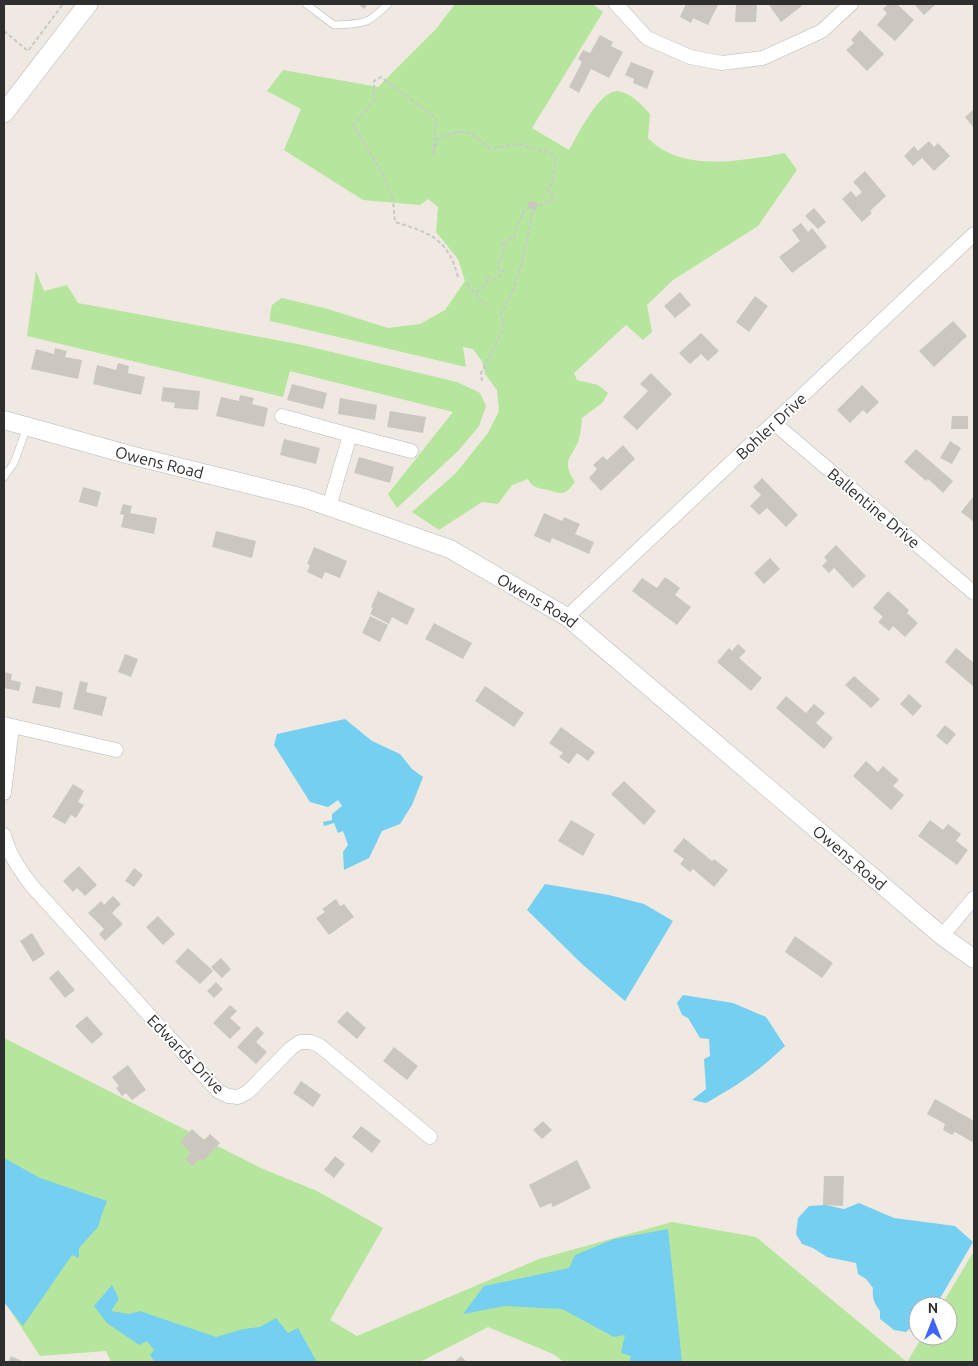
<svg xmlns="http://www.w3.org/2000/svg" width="978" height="1366" viewBox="0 0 978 1366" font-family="Ubuntu,sans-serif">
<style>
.green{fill:#b6e59e}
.water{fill:#75cff0}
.building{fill:#cbc7bf}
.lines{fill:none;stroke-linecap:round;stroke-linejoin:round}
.service-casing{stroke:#b4b7c1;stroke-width:8}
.minor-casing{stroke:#b4b7c1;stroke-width:15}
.tertiary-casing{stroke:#b4b7c1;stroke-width:19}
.secondary-casing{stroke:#b4b7c1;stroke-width:20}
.path{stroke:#c9c9c9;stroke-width:2;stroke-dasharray:4 2.5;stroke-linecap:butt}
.service{stroke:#fff;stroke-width:7}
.minor{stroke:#fff;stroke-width:14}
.tertiary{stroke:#fff;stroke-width:18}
.secondary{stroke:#fff;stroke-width:19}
.labels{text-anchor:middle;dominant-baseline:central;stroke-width:4;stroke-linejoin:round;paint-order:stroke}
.street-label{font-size:16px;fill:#2e2e2e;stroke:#fff}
</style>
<rect width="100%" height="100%" fill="#efe9e1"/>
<path class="green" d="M 455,4 L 593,4 L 603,12 L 532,128 L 569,150 C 577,136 600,89 618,91 C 631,93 642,105 650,114 L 648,138 C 681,173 743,161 785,153 L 797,170 L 758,226 L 673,280 L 647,305 L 652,332 L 643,340 L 626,325 L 574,373 L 577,380 L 598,385 L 608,393 L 603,402 L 582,418 C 581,427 581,434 578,442 C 569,461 562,461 575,482 C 573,484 570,489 567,491 C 560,496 554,491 548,490 C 539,488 532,488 528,479 L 512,485 L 498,504 L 482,502 L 439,530 L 412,512 L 456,473 L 488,433 L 499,411 L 497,390 L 485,374 L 482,361 L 473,349 L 463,347 L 466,367 L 270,321 L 270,315 L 272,305 L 282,298 L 328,309 L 388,328 L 420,324 L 445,310 L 465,281 L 458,259 L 436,232 L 438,207 L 428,199 L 420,205 L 363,200 L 284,150 L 301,109 L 267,91 L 283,70 L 378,87 L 436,29 Z
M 36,271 L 44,291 L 67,285 L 78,303 L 298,344 L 457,382 L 480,393 L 486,406 L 479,426 L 459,450 L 397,508 L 388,494 L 453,412 L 290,371 L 283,397 L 27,336 Z
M 4,1038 L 263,1169 L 317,1191 L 383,1228 L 330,1320 L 357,1336 L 539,1259 L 672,1222 L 756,1237 L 907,1362 L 923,1336 L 948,1336 L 948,1306 L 941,1306 L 974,1251 L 974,1362 L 564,1362 L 553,1354 L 488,1327 L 420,1362 L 111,1362 L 106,1351 L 40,1356 L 4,1301 Z"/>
<path class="water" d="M 345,719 L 372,741 L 400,754 L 412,769 L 423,777 L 412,805 L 400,824 L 382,831 L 369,858 L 344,870 L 343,852 L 348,845 L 343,831 L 338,833 L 334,823 L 324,826 L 323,822 L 332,820 L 332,814 L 342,806 L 338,800 L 328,807 L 310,802 L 274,745 L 277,734 Z
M 545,884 L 609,895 L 644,904 L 673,921 L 625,1001 L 582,964 L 527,910 Z
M 683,995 L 733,1003 L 766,1017 L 785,1046 C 759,1071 738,1085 706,1103 L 692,1100 L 706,1089 L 704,1059 L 710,1056 L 709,1039 L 700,1038 L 688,1018 L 682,1015 L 677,1003 Z
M 4,1158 L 40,1178 L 107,1201 L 102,1214 L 98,1227 L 79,1248 L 79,1258 L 72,1255 L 23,1326 L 4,1302 Z
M 859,1203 L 894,1218 L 955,1226 L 973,1242 L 939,1300 L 933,1306 L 918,1306 L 918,1321 L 906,1332 L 894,1330 L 880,1319 L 880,1311 C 874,1304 872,1297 873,1288 L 866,1279 L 858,1274 L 856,1263 L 827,1257 L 813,1248 L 802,1244 L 796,1234 L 798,1218 L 809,1206 L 826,1205 L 844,1209 Z
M 668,1229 L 682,1362 L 629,1362 L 631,1356 L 621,1353 L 625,1335 L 614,1337 L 562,1309 L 505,1306 L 463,1314 L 484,1286 L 569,1268 L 575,1255 L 614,1239 Z
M 112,1285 L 119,1299 L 111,1311 L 129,1314 L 140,1311 L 216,1337 L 243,1329 L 260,1327 L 276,1318 L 288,1333 L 298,1328 L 317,1362 L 155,1362 L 150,1355 L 154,1350 L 147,1341 L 139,1345 L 107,1323 L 94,1306 Z"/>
<path class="building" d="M 358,4 L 368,4 L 364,9 Z
M 686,4 L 715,4 L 718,5 L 708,25 L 693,18 L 691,23 L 680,17 Z
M 736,4 L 757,4 L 756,22 L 735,22 Z
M 770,4 L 800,4 L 802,6 L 781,22 L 769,5 Z
M 888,4 L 897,4 L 914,20 L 895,41 L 877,25 L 887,13 L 883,9 Z
M 914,4 L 936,4 L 924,15 Z
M 860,30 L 884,54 L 867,71 L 846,50 L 854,43 L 851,40 Z
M 600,35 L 613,42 L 611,46 L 623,52 L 609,78 L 591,69 L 579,93 L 569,87 L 582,62 L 578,59 L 583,50 L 590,53 Z
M 631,62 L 654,71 L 647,89 L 633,83 L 634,79 L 625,75 Z
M 974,109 L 974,128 L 965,117 Z
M 929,141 L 934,147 L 938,143 L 950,156 L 934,171 L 922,158 L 913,166 L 904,156 L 914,146 L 918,151 Z
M 865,171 L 886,196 L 870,211 L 872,213 L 862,222 L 842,199 L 851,191 L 856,197 L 862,192 L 853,182 Z
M 529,201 L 538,203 L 536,210 L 528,207 Z
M 814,208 L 826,222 L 818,229 L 805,216 Z
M 801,223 L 808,232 L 812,228 L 827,247 L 792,273 L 779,257 L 800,241 L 792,230 Z
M 680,292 L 691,305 L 675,318 L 664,306 Z
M 755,296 L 768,306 L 749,332 L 736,322 Z
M 953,321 L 967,336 L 934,367 L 919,351 Z
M 701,333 L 719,351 L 708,361 L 701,354 L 690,364 L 679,353 Z
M 55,348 L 67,351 L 65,357 L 82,360 L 78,379 L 31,369 L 36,349 L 54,354 Z
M 118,363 L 129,366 L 128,373 L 145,377 L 141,395 L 93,384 L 97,365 L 116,370 Z
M 651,373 L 672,394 L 637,430 L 623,417 L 648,391 L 640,384 Z
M 292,384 L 327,393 L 323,409 L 287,400 Z
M 862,385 L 879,402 L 867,414 L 863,410 L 850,423 L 837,410 Z
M 163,387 L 200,391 L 198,410 L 174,408 L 175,403 L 161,401 Z
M 240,395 L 254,398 L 252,404 L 268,408 L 264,427 L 216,416 L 221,397 L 239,401 Z
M 340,398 L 377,405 L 375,420 L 338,414 Z
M 390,411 L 426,417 L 423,433 L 387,427 Z
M 952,416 L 968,416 L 968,429 L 951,429 Z
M 284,439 L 320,448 L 316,464 L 280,455 Z
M 950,441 L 961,448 L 952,464 L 940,458 Z
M 623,445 L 635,459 L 601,491 L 589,478 L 597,469 L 593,465 L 603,456 L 607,460 Z
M 916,449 L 953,481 L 943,493 L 928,479 L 926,481 L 904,462 Z
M 359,457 L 394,467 L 390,483 L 354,473 Z
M 762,478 L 798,515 L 786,527 L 767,508 L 759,515 L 750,506 L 761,495 L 753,487 Z
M 83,487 L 101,492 L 97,507 L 79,502 Z
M 972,498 L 974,499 L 974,522 L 961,512 Z
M 123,504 L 132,506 L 130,513 L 157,518 L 154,534 L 121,527 L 124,515 L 120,514 Z
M 544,513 L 562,521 L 564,517 L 580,524 L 575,534 L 594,542 L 589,554 L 552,538 L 550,543 L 534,536 Z
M 216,531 L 256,541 L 252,558 L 212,547 Z
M 836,545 L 866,576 L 853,588 L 834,568 L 829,573 L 822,566 L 827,561 L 824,557 Z
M 314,547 L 347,561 L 340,578 L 325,572 L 322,579 L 307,572 L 310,565 L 307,564 Z
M 770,558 L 780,569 L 764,584 L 754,573 Z
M 665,577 L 680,588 L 675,595 L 691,607 L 677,625 L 632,591 L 642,578 L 657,588 Z
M 378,591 L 415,609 L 407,625 L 392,617 L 389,624 L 370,614 L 373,608 L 371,607 Z
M 888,591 L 909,610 L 907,613 L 918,623 L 905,637 L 893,626 L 889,631 L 878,622 L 883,617 L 873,608 Z
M 370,616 L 388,625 L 380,642 L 362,633 Z
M 434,623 L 472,643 L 463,659 L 425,639 Z
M 738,644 L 746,651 L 739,658 L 762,678 L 751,691 L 717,662 L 729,648 L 732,651 Z
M 956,648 L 974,663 L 974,687 L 945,662 Z
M 125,654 L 138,659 L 131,677 L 118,672 Z
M 4,672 L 12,674 L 11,680 L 21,682 L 19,691 L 4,688 Z
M 854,676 L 880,699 L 871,708 L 845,685 Z
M 80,681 L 88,683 L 86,692 L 107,697 L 102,716 L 73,709 Z
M 36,686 L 63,692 L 60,708 L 32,703 Z
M 485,686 L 524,713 L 514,727 L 475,701 Z
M 909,694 L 922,706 L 913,716 L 900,704 Z
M 786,696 L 806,713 L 814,704 L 825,713 L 816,723 L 833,738 L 824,749 L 776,708 Z
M 945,725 L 956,734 L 947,745 L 936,736 Z
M 561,727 L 595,752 L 588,761 L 577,753 L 569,764 L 559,757 L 563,753 L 549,743 Z
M 866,761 L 878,772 L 883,766 L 899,780 L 893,786 L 904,795 L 891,810 L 853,776 Z
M 624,781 L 656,811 L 644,825 L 611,794 Z
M 73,784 L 84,791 L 78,802 L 84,805 L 76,818 L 71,815 L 65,824 L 52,817 Z
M 571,820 L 595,834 L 583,856 L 558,841 Z
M 930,820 L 943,830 L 948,824 L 961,834 L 956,841 L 968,850 L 957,865 L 918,836 Z
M 684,838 L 712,861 L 714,859 L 728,870 L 714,887 L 693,869 L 690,872 L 680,864 L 684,859 L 673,851 Z
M 79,866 L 97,885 L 85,896 L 77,888 L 73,892 L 63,881 Z
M 134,868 L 143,875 L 134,887 L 125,881 Z
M 113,896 L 121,904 L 112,913 L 123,924 L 105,941 L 99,934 L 104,929 L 88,913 L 101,901 L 104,905 Z
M 336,899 L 340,906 L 344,904 L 354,917 L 329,935 L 316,918 L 325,912 L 322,909 Z
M 158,916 L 175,934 L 163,945 L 146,927 Z
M 32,933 L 45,954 L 33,962 L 20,941 Z
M 795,936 L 833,963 L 822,978 L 785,952 Z
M 188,948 L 213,971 L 200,984 L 175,962 Z
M 221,958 L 231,969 L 222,978 L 211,967 Z
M 58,970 L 75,990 L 65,998 L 49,978 Z
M 216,982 L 223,989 L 214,998 L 207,991 Z
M 230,1005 L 237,1011 L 230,1018 L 241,1028 L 230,1039 L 213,1023 Z
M 347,1011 L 366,1028 L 357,1039 L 337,1022 Z
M 87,1016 L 103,1034 L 92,1044 L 75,1026 Z
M 257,1026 L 264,1033 L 256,1042 L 267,1052 L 256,1064 L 237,1047 Z
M 394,1047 L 418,1066 L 407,1080 L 383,1061 Z
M 128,1065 L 146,1090 L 132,1100 L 126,1093 L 122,1096 L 116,1088 L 119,1086 L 112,1077 Z
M 301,1081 L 321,1095 L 313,1107 L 293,1093 Z
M 935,1099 L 974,1121 L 974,1143 L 955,1132 L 952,1135 L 943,1130 L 945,1124 L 927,1114 Z
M 543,1121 L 552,1130 L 542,1139 L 533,1130 Z
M 361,1126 L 381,1141 L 372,1153 L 352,1137 Z
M 192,1129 L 204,1140 L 210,1134 L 220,1143 L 203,1161 L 200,1159 L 192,1166 L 185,1159 L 191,1153 L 180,1142 Z
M 335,1156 L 345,1164 L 334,1178 L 324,1170 Z
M 577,1160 L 591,1188 L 553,1207 L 551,1203 L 540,1208 L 529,1185 Z
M 824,1176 L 844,1176 L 843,1206 L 823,1205 Z
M 11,1356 L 24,1362 L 8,1362 Z
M 461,1356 L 467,1362 L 454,1362 Z"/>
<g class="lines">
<g class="service-casing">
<path id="service" d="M 306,4 L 334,25 C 364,23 366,26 388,4
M 4,477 L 14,463 L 27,427"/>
</g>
<g class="minor-casing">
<path id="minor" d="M 616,4 L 647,38 L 690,57 L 722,63 L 763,58 L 822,31 L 851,4
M 282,416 L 350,435
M 774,423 L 974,593
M 329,507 L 350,435 L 411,451
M 567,617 L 974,234
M 4,724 L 116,750
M 4,793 L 12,727
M 4,835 C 9,855 20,870 32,886 L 218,1091 L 228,1096 L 238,1097 L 248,1092 L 291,1048 L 300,1042 L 311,1042 L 320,1046 L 430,1137
M 942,936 L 974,898"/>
</g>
<g class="tertiary-casing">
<g id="tertiary">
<path id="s1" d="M 4,420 L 130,455 L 304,498 L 450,549 L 567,617 L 942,936 L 974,959"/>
</g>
</g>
<g class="secondary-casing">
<path id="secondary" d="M 4,113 L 88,4"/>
</g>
<path class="path" d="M 4,31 L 28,51 L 63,4
M 458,277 C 448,239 431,233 395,222 L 393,200 L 383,174 L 353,125 L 374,101 L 374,81 L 381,77 L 436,118 L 433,155 L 438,138 C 467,128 467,129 490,149 L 517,144 L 551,153 L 556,161 L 552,184 L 547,189 L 553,195 L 553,200 L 538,206 L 524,209 C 521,219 515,228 514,238 L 509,239 L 504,245 L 502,243 L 504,249 L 498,267 L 499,270 L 504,271 L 503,274 L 495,279 L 487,277 C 487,286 482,288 475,293
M 467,284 L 480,300 L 487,305
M 482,381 L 481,373 L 503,330 L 504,323 L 501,314 C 520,282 526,245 533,209"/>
<use href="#service" class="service"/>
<use href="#minor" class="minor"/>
<use href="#tertiary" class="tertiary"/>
<use href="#secondary" class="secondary"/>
</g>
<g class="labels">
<g class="street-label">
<text transform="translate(771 426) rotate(-43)">Bohler Drive</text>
<text stroke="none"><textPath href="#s1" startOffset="161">Owens Road</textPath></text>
<text transform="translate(874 508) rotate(40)">Ballentine Drive</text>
<text stroke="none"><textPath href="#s1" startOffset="566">Owens Road</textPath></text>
<text stroke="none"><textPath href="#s1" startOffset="971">Owens Road</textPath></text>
<text transform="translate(186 1054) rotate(46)">Edwards Drive</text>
</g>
</g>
<rect width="978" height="1366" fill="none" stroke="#2e2e2e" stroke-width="10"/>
<g transform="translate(933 1321)"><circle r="24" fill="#ffffff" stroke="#ababab"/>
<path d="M0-4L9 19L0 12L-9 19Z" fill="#4264fb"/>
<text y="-8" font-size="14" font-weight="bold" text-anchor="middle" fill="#2e2e2e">N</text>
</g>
</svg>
